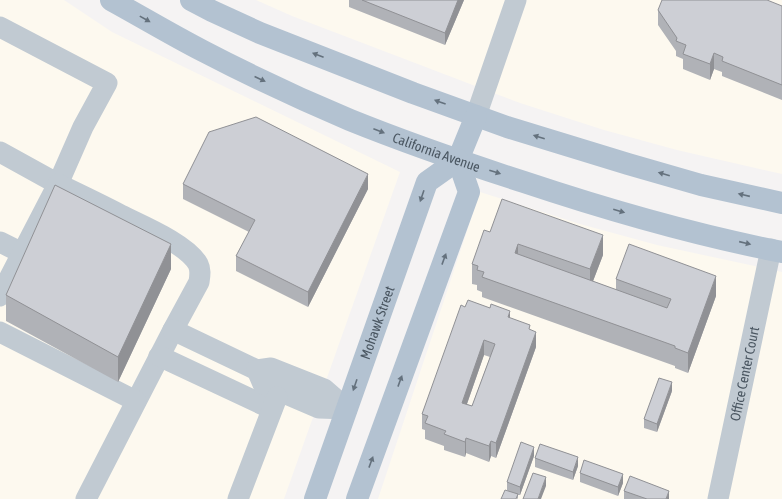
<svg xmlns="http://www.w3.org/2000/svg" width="782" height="499" viewBox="0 0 782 499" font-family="'Asap Condensed',sans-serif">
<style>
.commercial{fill:#fdf9ef}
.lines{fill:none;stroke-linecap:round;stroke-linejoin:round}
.minor{stroke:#c1cad2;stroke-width:21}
.major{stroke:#b3c2d1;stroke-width:22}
.wall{fill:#b0b2b7;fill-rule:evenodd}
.shaded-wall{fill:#909195}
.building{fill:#cdcfd5;stroke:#909195;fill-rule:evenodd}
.oneway{fill:#64717d}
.labels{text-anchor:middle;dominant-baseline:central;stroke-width:3;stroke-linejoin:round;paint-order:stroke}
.street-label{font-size:14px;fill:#4a5661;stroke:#fff}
</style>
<rect width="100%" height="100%" fill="#f5f3f3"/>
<path class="commercial" d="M 0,0 L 64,0 L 112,32 L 400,172 L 284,499 L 0,499 Z
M 256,0 L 782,0 L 782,174 L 677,150 L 604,130 L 520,103 L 292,16 Z
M 480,192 L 580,224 L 657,245 L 782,272 L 782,499 L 378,499 Z"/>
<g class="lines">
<g class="minor">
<path d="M 0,27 L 107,83 L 83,127 L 58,184 L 0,152"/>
<path d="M 476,116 L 516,0"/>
<path d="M 0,242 L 22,253"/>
<path d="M 0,296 L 58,184 C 79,194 100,204 121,215 C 141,225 187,244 198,264 C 201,270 200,275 199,282 L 173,330 L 86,499"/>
<path d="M 173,330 L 257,370"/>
<path d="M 0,332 L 136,401"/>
<path d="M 159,356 L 272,409"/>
<path d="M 271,368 L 324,389 L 347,409 L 319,408 L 263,384 L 257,370 Z"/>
<path d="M 238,499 L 277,397"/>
<path id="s1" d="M 718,499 L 771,249"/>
</g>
<g class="major">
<path id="s2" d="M 111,0 C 142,17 172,35 203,51 C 251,76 300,99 350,120 C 407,143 465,163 524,182 C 608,210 695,235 782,252"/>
<path d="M 191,0 L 212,11 L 260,33 L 413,93 L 507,127 L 628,164 L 701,185 L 782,203"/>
<path id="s3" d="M 315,499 L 427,182 L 458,160 L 476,116"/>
<path d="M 357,499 L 469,192 L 458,160"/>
</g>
</g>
<path class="wall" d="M 349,0 L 464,0 L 445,45 L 349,7 Z
M 782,6 L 782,100 L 722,76 L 722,72 L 714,69 L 710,80 L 683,69 L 683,59 L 676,56 L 676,51 L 658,25 L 658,10 Z
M 183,184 L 368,189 L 308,307 L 236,271 L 236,256 L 249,232 L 183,199 Z
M 490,232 L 603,255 L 593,281 L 616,290 L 616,279 L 716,296 L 688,373 L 675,368 L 675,366 L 482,297 L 482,292 L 477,290 L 477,285 L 472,284 L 472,264 Z
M 171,269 L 118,382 L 6,321 L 6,295 Z
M 465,307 L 530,330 L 536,347 L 496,458 L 491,456 L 489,462 L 466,453 L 465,457 L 444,450 L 444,446 L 425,439 L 425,430 L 422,429 L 422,414 ZM 484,355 L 490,357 L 472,406 L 467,404 Z
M 672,391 L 657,432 L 644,428 L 644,419 Z
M 534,456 L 520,495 L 518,495 L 518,499 L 507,490 L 507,482 Z
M 535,458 L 578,466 L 573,480 L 535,467 Z
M 580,473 L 623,483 L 618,496 L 580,482 Z
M 624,491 L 669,499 L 624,499 Z"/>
<path class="shaded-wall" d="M 458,0 L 464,0 L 445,45 L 445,33 Z
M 714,53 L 714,69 L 710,80 L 710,64 Z
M 368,174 L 368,189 L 308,307 L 308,292 Z
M 603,235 L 603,255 L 590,289 L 590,269 Z
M 171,244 L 171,269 L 118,382 L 118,357 Z
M 518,244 L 518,264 L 515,253 Z
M 716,276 L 716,296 L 688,373 L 688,353 Z
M 510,311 L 510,326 L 508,317 Z
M 536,332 L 536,347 L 496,458 L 496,443 Z
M 484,340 L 484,355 L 462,418 L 462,403 Z
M 672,382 L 672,391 L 657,432 L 657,424 Z
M 466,438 L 466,453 L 465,457 L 465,442 Z
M 491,441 L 491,456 L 489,462 L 489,446 Z
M 534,447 L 534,456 L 520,495 L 520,487 Z
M 578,457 L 578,466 L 573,480 L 573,472 Z
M 623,474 L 623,483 L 618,496 L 618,487 Z
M 546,477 L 546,486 L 541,499 L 538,499 Z
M 669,491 L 669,499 L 666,499 Z"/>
<path class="building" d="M 362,0 L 458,0 L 445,33 Z
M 662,0 L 767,0 L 782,6 L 782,85 L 722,61 L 723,57 L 714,53 L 710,64 L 683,54 L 686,45 L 676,41 L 677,38 L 658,10 Z
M 256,117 L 368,174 L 308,292 L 236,256 L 255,220 L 183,184 L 209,132 Z
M 55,185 L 171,244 L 118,357 L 6,295 Z
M 502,199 L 603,235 L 590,269 L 518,244 L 515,253 L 667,308 L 671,299 L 616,279 L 629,244 L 716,276 L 688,353 L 675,348 L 675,346 L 482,277 L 484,272 L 477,270 L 478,266 L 472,264 L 484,230 L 490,232 Z
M 468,300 L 490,308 L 491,304 L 510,311 L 508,317 L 530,325 L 529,329 L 536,332 L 496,443 L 491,441 L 489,446 L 466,438 L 465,442 L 444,434 L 446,431 L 425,423 L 428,416 L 422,414 L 461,305 L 465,307 ZM 484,340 L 495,344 L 472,406 L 462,403 Z
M 659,378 L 672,382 L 657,424 L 644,419 Z
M 521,442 L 534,447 L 520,487 L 507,482 Z
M 540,444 L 578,457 L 573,472 L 535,458 Z
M 584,460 L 623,474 L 618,487 L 580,473 Z
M 533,473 L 546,477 L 538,499 L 523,499 Z
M 630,476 L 669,491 L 666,499 L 647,499 L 624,491 Z
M 505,490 L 518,494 L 516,499 L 501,499 Z"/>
<defs><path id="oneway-solid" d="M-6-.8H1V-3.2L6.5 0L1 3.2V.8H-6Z"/></defs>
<g class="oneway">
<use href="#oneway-solid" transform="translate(145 19) rotate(29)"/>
<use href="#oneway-solid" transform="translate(318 55) rotate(-159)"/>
<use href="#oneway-solid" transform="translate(260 79) rotate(25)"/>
<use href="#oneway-solid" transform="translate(440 102) rotate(-160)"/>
<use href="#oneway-solid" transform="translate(379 131) rotate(21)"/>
<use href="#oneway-solid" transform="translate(539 137) rotate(-163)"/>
<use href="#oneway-solid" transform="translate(495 172) rotate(18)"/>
<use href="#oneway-solid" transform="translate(664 174) rotate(-164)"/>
<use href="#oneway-solid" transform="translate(744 195) rotate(-167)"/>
<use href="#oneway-solid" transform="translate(422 196) rotate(109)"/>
<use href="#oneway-solid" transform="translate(619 211) rotate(16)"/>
<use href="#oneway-solid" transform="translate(745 243) rotate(13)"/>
<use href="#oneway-solid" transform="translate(444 259) rotate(-70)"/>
<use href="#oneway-solid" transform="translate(400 381) rotate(-70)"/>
<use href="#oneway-solid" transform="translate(355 385) rotate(109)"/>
<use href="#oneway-solid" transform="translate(371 462) rotate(-70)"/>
</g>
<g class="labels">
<g class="street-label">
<text stroke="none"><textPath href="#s2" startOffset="360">California Avenue</textPath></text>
<text stroke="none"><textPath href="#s3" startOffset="187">Mohawk Street</textPath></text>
<text stroke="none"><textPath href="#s1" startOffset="128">Office Center Court</textPath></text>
</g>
</g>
</svg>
